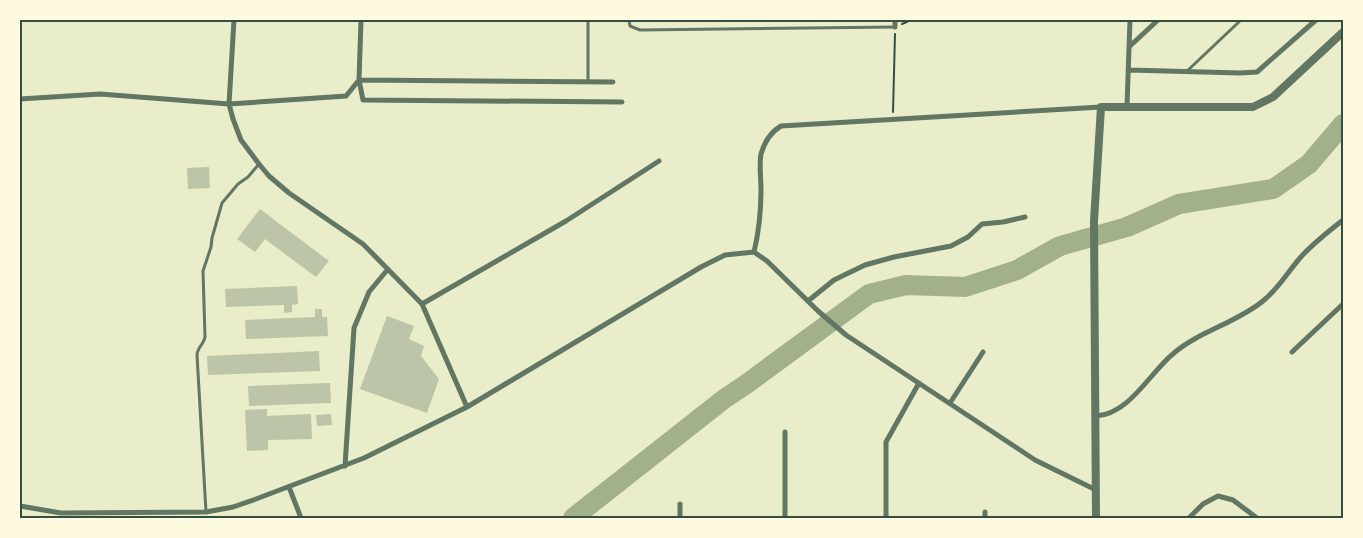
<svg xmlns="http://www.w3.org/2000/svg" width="1363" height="538" viewBox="0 0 1363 538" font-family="Figtree,sans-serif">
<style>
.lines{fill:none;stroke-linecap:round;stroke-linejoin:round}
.river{stroke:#a3b18a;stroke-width:20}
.building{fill:#bcc5a7}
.path{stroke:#344e41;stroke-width:2}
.service{stroke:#617663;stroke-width:3}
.minor{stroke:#617663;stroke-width:5}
.tertiary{stroke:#617663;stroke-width:8}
.neatline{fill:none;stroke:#344e41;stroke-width:2}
</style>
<rect width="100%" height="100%" fill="#e9edc9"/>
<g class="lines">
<path class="river" d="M 573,518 L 724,399 L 745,385 L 869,294 L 906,285 L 965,287 L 1017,270 L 1060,246 L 1127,227 L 1179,204 L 1273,189 L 1309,164 L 1343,124"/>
</g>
<path class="building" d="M 209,167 L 210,188 L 188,189 L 187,168 Z
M 260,209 L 329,261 L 316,277 L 265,239 L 255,252 L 237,239 Z
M 297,286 L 298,304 L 292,305 L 292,312 L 284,313 L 284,305 L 226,307 L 225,289 Z
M 315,309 L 322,309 L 322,317 L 327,317 L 328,336 L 246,339 L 245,320 L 315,317 Z
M 387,316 L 414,326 L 409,339 L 424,346 L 421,356 L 439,379 L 427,413 L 360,389 Z
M 319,351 L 320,371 L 208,375 L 207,356 Z
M 330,383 L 331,403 L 249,406 L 248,386 Z
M 267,409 L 267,416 L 311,414 L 312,439 L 268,440 L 268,450 L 247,451 L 245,410 Z
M 331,414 L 332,425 L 317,426 L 316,415 Z"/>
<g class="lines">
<path class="path" d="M 902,24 L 911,20
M 893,112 L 895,34"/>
<path class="service" d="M 588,20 L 588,81
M 629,20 L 630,26 L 640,30 L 895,27
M 1186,72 L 1241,20
M 206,512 L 197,355 C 197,348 204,344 205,337 L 203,271 L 211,247 L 212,238 L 222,203 L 238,184 L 248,177 L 259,164"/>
<path class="minor" d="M 234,20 L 229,104 L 233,119 L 241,140 L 259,164 L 269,176 L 289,193 L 363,244 L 422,304 L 467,407
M 361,20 L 359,80 L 363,100 L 622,102
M 895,27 L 895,20
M 1130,46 L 1158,20
M 1129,70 L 1240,73 L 1257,72 L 1316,20
M 359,80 L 613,82
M 20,99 L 100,94 L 229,104 L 346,96 L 359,80
M 1127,106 L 1130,20
M 754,252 C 759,231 761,211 761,190 C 761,179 759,165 761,154 C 764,143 771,132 781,126 L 1101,107
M 808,301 L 834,280 L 865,265 L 894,257 L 951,246 L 968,237 L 982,224 L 1003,222 L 1025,217
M 422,304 L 566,221 L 659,161
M 1292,352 L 1343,304
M 950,403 L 983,352
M 1096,416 C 1130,414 1150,372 1174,353 C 1198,332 1236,323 1263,301 C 1278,289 1287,273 1300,258 C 1312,244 1328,232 1343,220
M 345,466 L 354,328 L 369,292 L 388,269
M 289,487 L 301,518
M 680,504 L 680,518
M 20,506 L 61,513 L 206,512 L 233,507 L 256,499 L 364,458 L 467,407 L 701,267 L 725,255 L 754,252 L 767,261 L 818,311 L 846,335 L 1017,448 L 1035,460 L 1096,490
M 785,518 L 785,432
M 886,518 L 886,442 L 919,383
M 985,518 L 985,512
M 1189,518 L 1203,504 L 1218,496 L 1233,500 L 1257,518"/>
<path class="tertiary" d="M 1096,518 L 1094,221 L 1101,107 L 1253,107 L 1273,97 L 1343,32"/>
</g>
<rect width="1363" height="538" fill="none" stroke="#fefae0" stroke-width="42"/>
<rect x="21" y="21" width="1321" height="496" class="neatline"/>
</svg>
